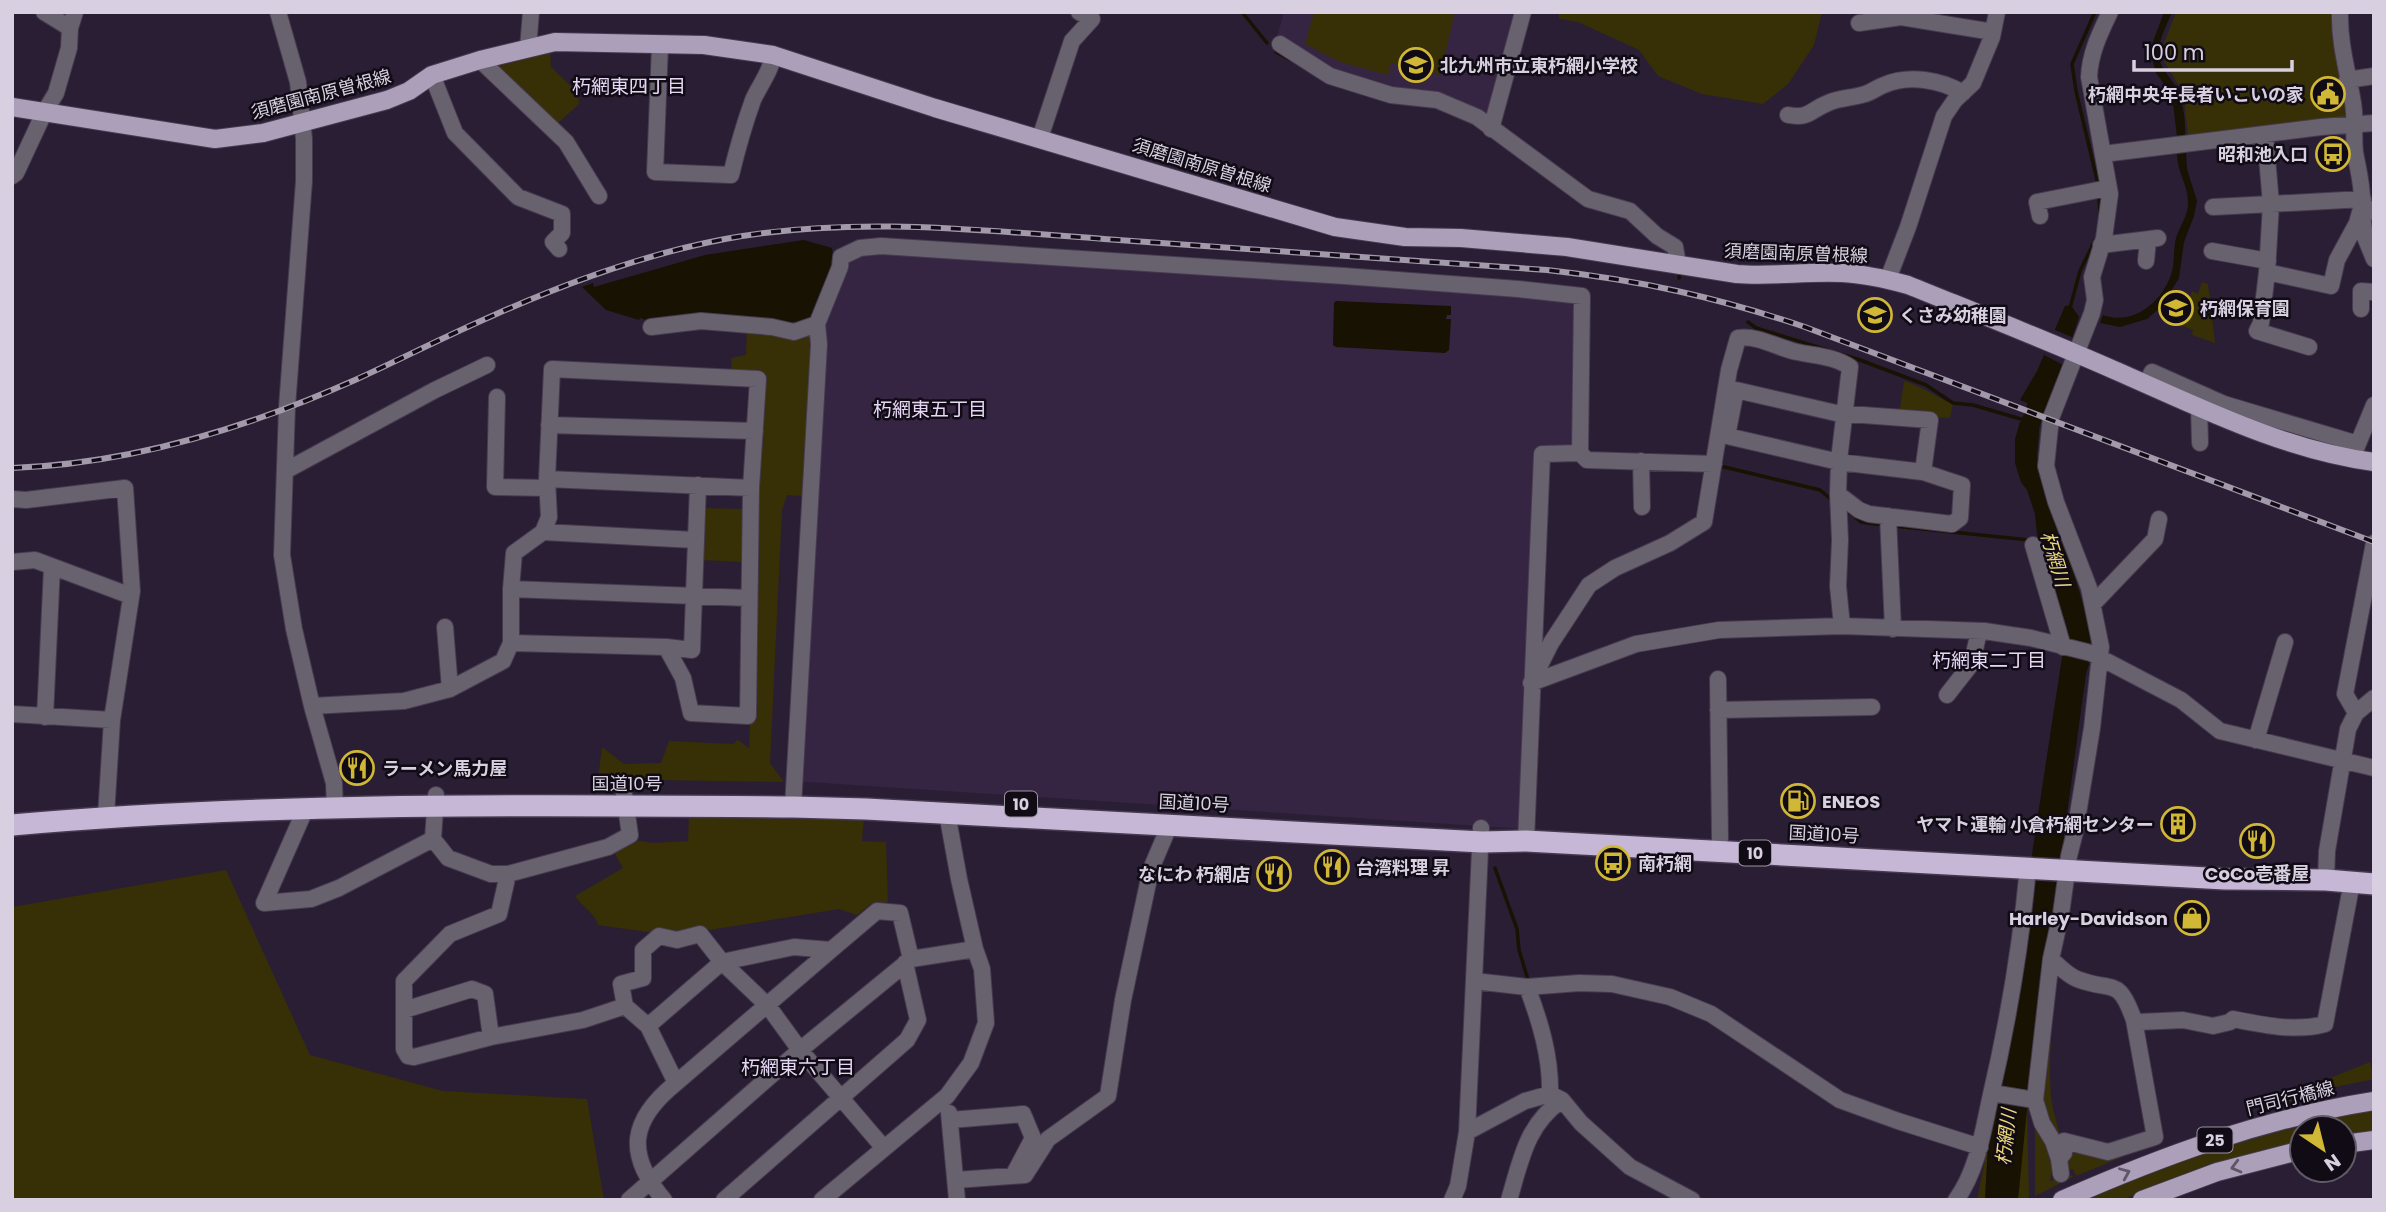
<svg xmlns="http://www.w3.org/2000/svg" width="2386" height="1212" viewBox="0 0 2386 1212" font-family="Poppins,'Noto Sans JP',sans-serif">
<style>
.built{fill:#352542}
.green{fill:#372f06}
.water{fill:#171201}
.pier{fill:#2a1e35}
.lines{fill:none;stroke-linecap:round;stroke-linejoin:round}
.stream{stroke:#171201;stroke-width:3.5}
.river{stroke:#171201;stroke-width:19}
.minor-casing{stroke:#463a50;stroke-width:18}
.major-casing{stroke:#463a50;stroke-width:20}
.highway-casing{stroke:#463a50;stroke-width:24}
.minor{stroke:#68626e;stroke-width:16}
.major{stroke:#ac9fb9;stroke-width:18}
.highway{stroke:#c7b7d6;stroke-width:21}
.rail-casing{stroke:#a299ab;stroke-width:6}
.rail{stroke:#100b15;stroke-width:3.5;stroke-dasharray:10;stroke-linecap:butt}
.oneway{stroke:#5e5567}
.labels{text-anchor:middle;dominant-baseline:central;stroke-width:5;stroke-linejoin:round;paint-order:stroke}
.shield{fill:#100b15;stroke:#9c95a3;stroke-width:2}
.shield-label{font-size:16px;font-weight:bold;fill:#d8d0e0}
.poi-label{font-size:18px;font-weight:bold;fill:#d8d0e0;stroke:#100b15;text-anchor:start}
.street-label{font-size:18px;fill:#d8d0e0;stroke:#100b15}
.neighbourhood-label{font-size:19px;fill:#e6d6f6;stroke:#100b15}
.water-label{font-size:19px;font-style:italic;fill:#ecd879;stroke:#100b15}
</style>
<rect width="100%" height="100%" fill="#2a1e35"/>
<path class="built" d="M 1284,12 L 1519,12 L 1489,113 L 1487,113 L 1349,75 L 1316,60 L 1277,37 Z
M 860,248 L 1582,296 L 1580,453 L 1542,454 L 1526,829 L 794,781 L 819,344 L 840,267 Z"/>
<path class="green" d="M 1314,12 L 1455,12 L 1440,75 L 1391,63 L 1388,75 L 1340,62 L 1305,44 Z
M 1559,12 L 1822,12 L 1814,45 L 1788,84 L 1763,104 L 1702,94 L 1658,76 L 1639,50 L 1578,22 L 1559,19 Z
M 2176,12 L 2336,12 L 2350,116 L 2188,135 L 2184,100 L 2179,86 L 2162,58 L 2164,43 Z
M 550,51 L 551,67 L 578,93 L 579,104 L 558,123 L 493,65 Z
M 2202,282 L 2208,284 L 2215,343 L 2192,335 L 2193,330 L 2178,324 L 2192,291 L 2198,294 Z
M 747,328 L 811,328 L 803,496 L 787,495 L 782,510 L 770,763 L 784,782 L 598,779 L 602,747 L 624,764 L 661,763 L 669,741 L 733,744 L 738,740 L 749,748 L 763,376 L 732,374 L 731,358 L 746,355 Z
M 1904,381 C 1922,386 1936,397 1953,404 L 1950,418 L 1899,415 Z
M 702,508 L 746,509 L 744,562 L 700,560 Z
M 689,813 L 864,818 L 862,841 L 886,842 L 888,902 L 871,904 L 857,915 L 839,909 L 703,931 L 683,937 L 598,925 C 595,913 582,907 575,896 L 623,868 L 611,847 L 628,839 L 653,843 L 688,841 Z
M 226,870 L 310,1055 L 443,1091 L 587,1099 L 604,1200 L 12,1200 L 12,907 Z
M 2052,1020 C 2051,1047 2048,1076 2052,1104 C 2055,1121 2062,1135 2063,1153 L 2040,1097 Z
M 2370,1062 L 2374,1079 L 2316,1091 L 2316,1096 L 2279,1104 L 2313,1091 L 2315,1084 Z
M 2027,1109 L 2029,1199 L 2018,1200 L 2018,1182 Z
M 2374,1110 L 2374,1131 L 2344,1135 L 2344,1128 L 2302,1128 L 2302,1143 L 2187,1174 L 2121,1200 L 2082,1200 C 2176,1159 2273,1130 2374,1110 Z
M 2035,1125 C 2051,1146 2055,1156 2050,1181 L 2072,1175 L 2073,1177 L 2035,1196 Z
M 2066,1142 L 2149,1146 L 2076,1176 L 2073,1169 L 2066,1170 Z
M 1988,1144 L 1985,1200 L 1977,1200 Z"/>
<path class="water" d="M 2164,12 L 2172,12 C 2167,25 2158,40 2159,54 C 2159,68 2170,76 2176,87 C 2183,101 2186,121 2185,136 L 2177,137 L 2173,103 L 2170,92 L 2156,73 L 2151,55 L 2151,47 Z
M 2186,153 L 2187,169 L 2197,201 L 2194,216 L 2184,242 L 2179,278 L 2161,307 L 2147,319 L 2120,327 L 2100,323 L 2103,315 C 2133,326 2161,303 2171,275 C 2175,264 2173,250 2176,238 C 2180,226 2189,214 2188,202 C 2188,185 2177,172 2177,154 Z
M 804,240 L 832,248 L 834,265 L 811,321 L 795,327 L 652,322 L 640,318 L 639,320 L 606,310 L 582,287 L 593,283 L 594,287 L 705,255 Z
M 1336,301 L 1451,306 L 1451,315 L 1447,315 L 1446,319 L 1451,319 L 1449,350 L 1445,353 L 1336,347 L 1333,345 L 1334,303 Z
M 2071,305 L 2079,317 L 2062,369 L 2041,409 L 2020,400 L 2037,371 L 2065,306 Z
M 2020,422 L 2039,427 L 2036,452 L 2042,474 L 2042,483 L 2050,507 L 2059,524 L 2095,644 L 2086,674 L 2027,1109 L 2018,1200 L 1985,1200 L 1988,1144 L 1994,1104 L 2062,657 L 2069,642 L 2067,628 L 2037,534 L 2035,514 L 2027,490 L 2021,482 L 2015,463 L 2015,439 Z"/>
<path class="pier" d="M 2053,329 L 2076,339 L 2067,367 L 2044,355 Z"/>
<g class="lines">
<path class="stream" d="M 1242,12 L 1267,43
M 2095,12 L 2072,64 L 2076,91 L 2098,184
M 1276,52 L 1289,59
M 2099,195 L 2100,215
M 1679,278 L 1680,274
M 2070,308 L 2080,271 L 2095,240
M 1748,322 L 1756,328 L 1860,360 L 1926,385 L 1953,403 L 1973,405 L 2031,422
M 1720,466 L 1820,490 L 1832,500
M 1844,508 L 1861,522 L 1883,525
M 1894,526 L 2029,540
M 1495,868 L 1517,929 L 1519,950 L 1529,983"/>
<path class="river" d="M 2028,451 L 2030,425 L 2045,383"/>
<g class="minor-casing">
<path id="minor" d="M 44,12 L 70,28
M 278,12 L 298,82 L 304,139 L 304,181 L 287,407 L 282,555 L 294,629 L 312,706 L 334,783 L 335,808
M 2340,12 C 2339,44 2348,72 2353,103 C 2356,120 2353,135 2355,152 C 2358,170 2363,186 2362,205 L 2374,212
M 1859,23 L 1901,17 L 1993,32
M 1280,44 L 1330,76 L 1391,95 L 1437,100 L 1477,117 L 1588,199 L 1630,211 L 1657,236 L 1675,247 L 1678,264
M 660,45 L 655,172 L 731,175 C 737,150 744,125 753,100 C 759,86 772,70 773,55
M 528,48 L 531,12
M 480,60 L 566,142 L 599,196
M 432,75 L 455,133 L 518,197 L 562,214 L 562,233 L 553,242 L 559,249
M 2347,80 L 2374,76
M 1788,115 C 1810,119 1810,110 1828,103 C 1839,98 1853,98 1865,94 C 1872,92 1878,87 1884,85 C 1909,74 1941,80 1963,93
M 1491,129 L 1523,12
M 2265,134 L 2271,204 L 2363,199
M 1040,138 L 1072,41 L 1092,19 L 1079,12
M 2103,154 L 2321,127 L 2374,123
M 12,176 L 16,173 L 44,113 L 56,93 L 69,48 L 70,28 L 75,12
M 2213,207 L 2271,204 L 2267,272 L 2331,286 L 2337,260 L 2357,223 L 2362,205
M 2362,214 L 2365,237 L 2374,259
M 2040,216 L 2037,202 L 2108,188
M 2101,245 L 2158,238
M 2212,251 L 2268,261
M 2146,261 L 2148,240
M 2267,272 L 2261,323 L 2257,331 L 2309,347
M 1888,279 L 1908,227 L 1944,116 L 1955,100 L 1973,83 L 1992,37 L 1997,12
M 2361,309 L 2361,291 L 2374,292
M 651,327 L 701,321 L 772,327 L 794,332 L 817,324
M 1738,338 C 1759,335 1777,348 1797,352 C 1815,356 1834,356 1850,367 L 1839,460 L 1838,494 L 1840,540 L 1838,586 L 1842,626
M 2146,384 L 2152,372 L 2224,404 L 2358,444
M 497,397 L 495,487 L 547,488
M 2199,407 L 2200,443
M 549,425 L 755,431
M 2355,451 L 2374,405
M 1580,453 L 1587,460 L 1714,464
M 1641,461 L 1642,507
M 285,471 L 435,390 L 487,365
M 547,479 L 751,488
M 1838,494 L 1859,510 L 1869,514 L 1952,524 L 1960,518 L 1962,485 L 1923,472 L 1839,462 L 1727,436 L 1736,390 L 1836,413 L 1930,420 L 1923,472
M 12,499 L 26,500 L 125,488 L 132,591 L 112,720 L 106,816
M 1888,516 L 1893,629
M 543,532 L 695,540
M 2033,545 L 2063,647
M 12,562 L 35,560 L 131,596
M 511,589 L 748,598
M 2093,604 L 2155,539 L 2159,519
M 445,627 L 450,689
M 666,647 L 692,650 L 698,485
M 1534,677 L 1551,643 L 1589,585 L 1615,568 L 1670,543 L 1704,522 L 1729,370 L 1738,338
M 1718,679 L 1720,839
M 1531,683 L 1636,644 L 1719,630 L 1842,626 L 1984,631 L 2031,638 L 2091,653 L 2181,700 L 2220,731 L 2374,768
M 1947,695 L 1972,663 L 1979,631
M 312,706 L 404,701 L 450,689 L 503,661 L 511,643 L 511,589 L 514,553 L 543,532 L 549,517 L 547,479 L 552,369 L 758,379 L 751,488 L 748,716 L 691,713 L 683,678 L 666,647 L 511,643
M 1718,710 L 1872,707
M 2356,713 L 2345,694 L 2374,543
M 12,714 L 112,720
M 45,717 L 52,567
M 2256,740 L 2285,642
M 436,795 L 433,839 L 448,858 L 491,874 L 508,874 L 608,847 L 630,835 L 624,793
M 793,807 L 819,344 L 817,324 L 840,267 L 841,257 L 860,248 L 881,246 L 1344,276 L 1518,289 L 1582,296 L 1580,453 L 1542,454 L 1526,841
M 305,810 L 264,903 L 311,899 L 339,888 L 433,839
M 508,874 L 499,914 L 450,934 L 404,981 L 404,1049 L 408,1056 L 414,1057 L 491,1037 L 583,1020 L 625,1006 L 648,1026 L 676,1083 C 630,1120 625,1154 664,1200
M 2326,880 L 2327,851 L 2348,729 L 2356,713 L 2374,698
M 2051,959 C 2059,966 2067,975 2077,979 C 2113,993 2118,975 2134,1020 L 2139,1022 L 2183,1020 L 2213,1026 L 2230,1022 L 2233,1019 C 2263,1025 2295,1032 2325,1024 L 2352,882
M 1474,981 L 1527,987 L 1579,983 L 1612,984 L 1670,997 L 1711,1014 L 1840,1100 L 1898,1121 L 1980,1147
M 1527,987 C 1540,1021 1551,1057 1550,1094
M 625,1006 L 621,984 L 643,978 L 643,950 L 659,936 L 677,940 L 700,934 L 722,962 L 768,1006 L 800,1050 L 883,1147
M 404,1010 L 472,989 L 485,994 L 491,1037
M 648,1026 L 722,962 L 794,947 L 831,950 L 877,911 L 900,913 L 911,959
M 676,1083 L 831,950
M 1992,1093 L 2035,1100
M 949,1113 L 957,1200
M 950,1120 L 1023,1114 L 1033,1138 L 1014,1174
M 1467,1132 L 1525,1101 L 1550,1094 L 1562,1100 L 1581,1123 L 1630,1167 L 1692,1200
M 2059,1159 L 2064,1153 L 2064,1141 L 2108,1152 L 2155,1137 L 2134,1020
M 2061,1174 L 2059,1159 L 2053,1141 L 2042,1123 L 2035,1100 L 2051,959 L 2061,914 L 2069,856 L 2075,832 L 2092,728 L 2101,647 L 2089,588 L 2056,502 L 2046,466 L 2051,418 L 2092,313 L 2095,300 L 2092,277 L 2104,238 L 2110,194 L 2089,77 C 2090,53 2100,33 2110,12
M 956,1180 L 1025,1175 L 1048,1139 L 1108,1096 L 1123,1000 L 1151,869 L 1170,824
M 629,1200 L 800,1050 L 911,959 L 975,949
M 724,1200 L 907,1040 L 918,1020 L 905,963
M 822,1200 L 947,1096 L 971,1063 L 986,1023 L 982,969 L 975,949 L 959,879 L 947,813
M 1452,1200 L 1458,1186 L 1467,1132 L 1481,828
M 1509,1200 C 1521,1160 1526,1125 1562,1100
M 1956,1200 C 1977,1171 1983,1132 1990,1099 C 2008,1022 2021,945 2028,867"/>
</g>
<g class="major-casing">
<path id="major" d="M 12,107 L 215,139 L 263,133 L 387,100 L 409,91 L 432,75 L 480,60 L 555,42 L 704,45 L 773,55 L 935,108 L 1335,227 L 1405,237 L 1461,238 L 1567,247 L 1737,274 C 1772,277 1807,271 1842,273 C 1865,274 1886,279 1908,285 C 1977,313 2046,340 2114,370 C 2197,406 2283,450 2374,462
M 2344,1144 L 2374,1140
M 2062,1200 C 2162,1156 2265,1118 2374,1101
M 2142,1200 L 2217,1172 L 2302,1150"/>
</g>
<g class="highway-casing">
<path id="highway" d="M 12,825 C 272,802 533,805 793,807 L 866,809 L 1482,842 L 1526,841 L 2225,879 L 2326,880 L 2374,884"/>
</g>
<use href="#minor" class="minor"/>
<use href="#major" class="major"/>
<use href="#highway" class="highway"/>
<g class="rail-casing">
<path id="rail" d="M 12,468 C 131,464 247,428 355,380 C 401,359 446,336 492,316 C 566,283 645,254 725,239 C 849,216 979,230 1104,239 C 1252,249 1399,260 1547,270 C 1639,280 1716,297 1805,327 L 2374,542"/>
</g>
<use href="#rail" class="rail"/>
</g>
<defs><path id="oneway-chevron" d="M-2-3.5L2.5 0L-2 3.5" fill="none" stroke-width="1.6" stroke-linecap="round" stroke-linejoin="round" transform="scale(1.75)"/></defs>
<g class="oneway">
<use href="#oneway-chevron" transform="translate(2236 1167) rotate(165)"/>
<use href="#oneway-chevron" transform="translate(2125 1173) rotate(-23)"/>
</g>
<defs>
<g id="school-ring" transform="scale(1.75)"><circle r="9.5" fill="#100b15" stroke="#d1b736" stroke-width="1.5"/><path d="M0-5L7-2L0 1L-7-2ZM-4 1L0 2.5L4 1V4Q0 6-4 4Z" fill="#d1b736"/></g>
<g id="civic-ring" transform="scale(1.75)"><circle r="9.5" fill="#100b15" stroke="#d1b736" stroke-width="1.5"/><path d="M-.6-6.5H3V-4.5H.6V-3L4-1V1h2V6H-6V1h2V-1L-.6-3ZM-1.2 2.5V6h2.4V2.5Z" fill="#d1b736"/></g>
<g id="bus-ring" transform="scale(1.75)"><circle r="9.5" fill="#100b15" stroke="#d1b736" stroke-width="1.5"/><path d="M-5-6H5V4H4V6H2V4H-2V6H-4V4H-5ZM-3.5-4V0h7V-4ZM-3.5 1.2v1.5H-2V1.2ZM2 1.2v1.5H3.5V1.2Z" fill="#d1b736"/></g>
<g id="restaurant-ring" transform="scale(1.75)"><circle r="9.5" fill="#100b15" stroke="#d1b736" stroke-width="1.5"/><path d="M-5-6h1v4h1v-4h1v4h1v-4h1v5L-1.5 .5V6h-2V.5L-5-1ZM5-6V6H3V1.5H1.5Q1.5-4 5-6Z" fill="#d1b736"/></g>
<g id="fuel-ring" transform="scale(1.75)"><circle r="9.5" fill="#100b15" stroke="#d1b736" stroke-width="1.5"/><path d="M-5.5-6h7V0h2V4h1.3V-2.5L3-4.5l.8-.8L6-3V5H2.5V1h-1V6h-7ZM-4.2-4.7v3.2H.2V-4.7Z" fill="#d1b736"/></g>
<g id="building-ring" transform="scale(1.75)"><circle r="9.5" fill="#100b15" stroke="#d1b736" stroke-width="1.5"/><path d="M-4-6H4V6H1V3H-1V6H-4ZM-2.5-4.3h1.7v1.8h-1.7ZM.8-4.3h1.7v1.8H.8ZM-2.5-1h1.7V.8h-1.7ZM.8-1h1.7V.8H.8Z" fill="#d1b736"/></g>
<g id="shop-ring" transform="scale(1.75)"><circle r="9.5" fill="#100b15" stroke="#d1b736" stroke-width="1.5"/><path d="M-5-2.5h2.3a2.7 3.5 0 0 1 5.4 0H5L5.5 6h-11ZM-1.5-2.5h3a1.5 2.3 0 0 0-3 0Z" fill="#d1b736"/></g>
</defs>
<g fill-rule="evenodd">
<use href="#school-ring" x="1416" y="65"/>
<use href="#civic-ring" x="2328" y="94"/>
<use href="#bus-ring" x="2333" y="154"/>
<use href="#school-ring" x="2176" y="308"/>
<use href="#school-ring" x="1875" y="315"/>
<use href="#restaurant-ring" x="357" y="768"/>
<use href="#fuel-ring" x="1798" y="801"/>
<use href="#building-ring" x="2178" y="824"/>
<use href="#restaurant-ring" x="2257" y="841"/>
<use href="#bus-ring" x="1613" y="863"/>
<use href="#restaurant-ring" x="1332" y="867"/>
<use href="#restaurant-ring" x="1274" y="874"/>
<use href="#shop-ring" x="2192" y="918"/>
</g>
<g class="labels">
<g class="shield">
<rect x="1005" y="791.5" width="32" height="25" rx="5"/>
<rect x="1739" y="840.5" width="32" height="25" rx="5"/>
<rect x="2197.5" y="1127.5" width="35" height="25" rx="5"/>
</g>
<g class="shield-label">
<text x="1021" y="804">10</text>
<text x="1755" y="853">10</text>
<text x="2215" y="1140">25</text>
</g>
<g class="poi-label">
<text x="1440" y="65">北九州市立東朽網小学校</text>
<text x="2304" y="94" text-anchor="end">朽網中央年長者いこいの家</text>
<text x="2308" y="154" text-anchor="end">昭和池入口</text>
<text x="2200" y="308">朽網保育園</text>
<text x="1899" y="315">くさみ幼稚園</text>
<text x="382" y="768">ラーメン馬力屋</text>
<text x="1822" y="801">ENEOS</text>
<text x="2154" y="824" text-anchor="end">ヤマト運輸 小倉朽網センター</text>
<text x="1638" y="863">南朽網</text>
<text x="1356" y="867">台湾料理 昇</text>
<text x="2257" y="873" text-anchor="middle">CoCo壱番屋</text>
<text x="1250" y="874" text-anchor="end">なにわ 朽網店</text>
<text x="2168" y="918" text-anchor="end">Harley-Davidson</text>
</g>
<g class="street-label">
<text transform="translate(321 94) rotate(-15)">須磨園南原曽根線</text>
<text transform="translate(1202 165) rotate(17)">須磨園南原曽根線</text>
<text transform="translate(1796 253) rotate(2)">須磨園南原曽根線</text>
<text x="627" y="783">国道10号</text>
<text transform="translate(1194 803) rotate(3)">国道10号</text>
<text transform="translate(1824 834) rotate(3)">国道10号</text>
<text transform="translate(2290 1098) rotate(-14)">門司行橋線</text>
</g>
<g class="neighbourhood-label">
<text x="629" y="86">朽網東四丁目</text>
<text x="930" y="409">朽網東五丁目</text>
<text x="1989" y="660">朽網東二丁目</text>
<text x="798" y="1067">朽網東六丁目</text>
</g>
<g class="water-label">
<text transform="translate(2055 559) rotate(73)">朽網川</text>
<text transform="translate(2006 1137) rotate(-84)">朽網川</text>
</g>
</g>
<rect width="2386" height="1212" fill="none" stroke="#d8d0e0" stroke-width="28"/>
<g transform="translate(2323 1149) rotate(145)"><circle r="33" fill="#100b15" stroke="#605a66" stroke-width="2"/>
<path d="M0-5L12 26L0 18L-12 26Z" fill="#d1b736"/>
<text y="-10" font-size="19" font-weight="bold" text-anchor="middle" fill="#d8d0e0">N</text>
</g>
<path d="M2134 60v10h158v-10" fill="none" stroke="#d8d0e0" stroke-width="3.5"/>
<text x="2144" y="60" font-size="21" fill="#d8d0e0" stroke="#100b15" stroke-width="5" paint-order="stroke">100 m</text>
</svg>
